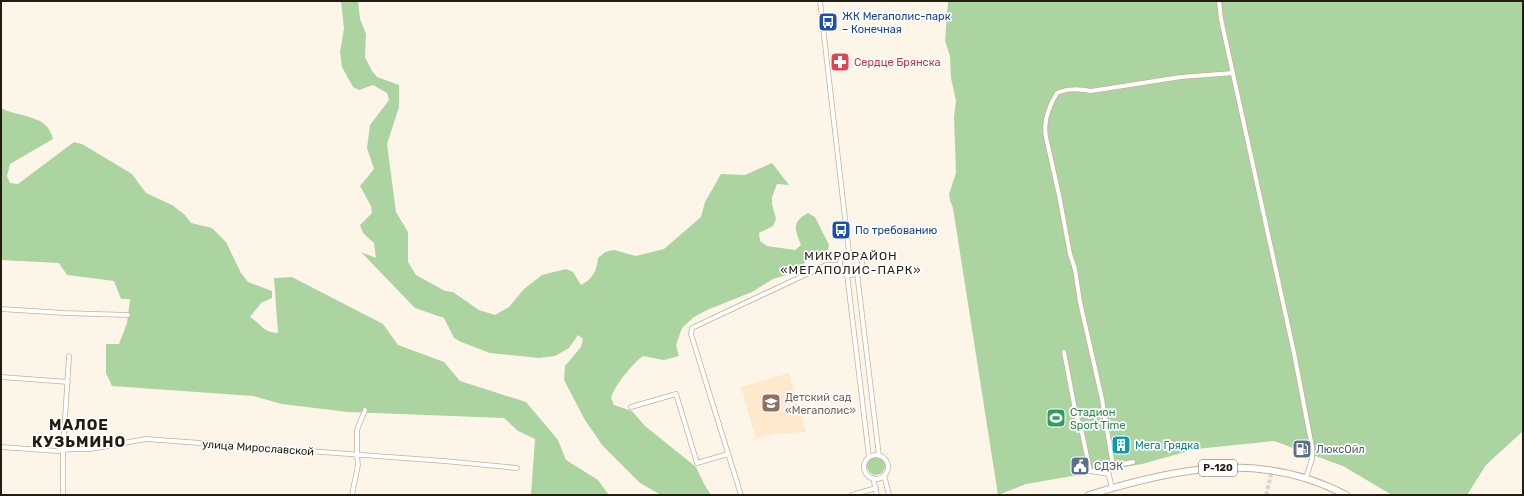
<svg xmlns="http://www.w3.org/2000/svg" width="1524" height="496" viewBox="0 0 1524 496" font-family="Rubik,sans-serif">
<style>
.built{fill:#fee9cc}
.green{fill:#abd4a1}
.lines{fill:none;stroke-linecap:round;stroke-linejoin:round}
.street-tunnel{stroke:#ddd4c9;stroke-width:4;stroke-dasharray:4 2;stroke-linecap:butt}
.street-casing{stroke:#c6b195;stroke-width:5.5}
.primary-casing{stroke:#c6b195;stroke-width:8}
.street{stroke:#fff;stroke-width:4}
.primary{stroke:#fff;stroke-width:6}
.labels{text-anchor:middle;dominant-baseline:central;stroke-width:3.5;stroke-linejoin:round;paint-order:stroke}
.shield{fill:#fff;stroke:#656058;stroke-width:1}
.shield-label{font-size:10px;font-weight:bold;fill:#231c11}
.transit-label{font-size:11px;fill:#164399;stroke:#fff;text-anchor:start}
.health-label{font-size:11px;fill:#be3a42;stroke:#fff;text-anchor:start}
.education-label{font-size:11px;fill:#785e54;stroke:#fff;text-anchor:start}
.leisure-label{font-size:11px;fill:#27864d;stroke:#fff;text-anchor:start}
.culture-label{font-size:11px;fill:#0d838f;stroke:#fff;text-anchor:start}
.street-label{font-size:11px;fill:#231c11;stroke:#fff}
.service-label{font-size:11px;fill:#4e5e75;stroke:#fff;text-anchor:start}
.neighbourhood-label{font-size:12px;letter-spacing:1px;fill:#231c11;stroke:#fff}
.district-label{font-size:15px;font-weight:bold;letter-spacing:1px;fill:#231c11;stroke:#fff}
</style>
<rect width="100%" height="100%" fill="#fef5e9"/>
<path class="built" d="M 789,373 L 806,432 L 780,434 L 778,433 L 756,439 L 741,387 Z"/>
<path class="green" d="M 341,1 L 358,1 L 360,19 L 366,34 L 365,57 L 372,71 L 377,77 L 399,85 L 399,107 L 387,144 L 396,212 L 408,232 L 408,262 L 416,275 L 445,291 L 453,292 L 479,310 L 495,315 L 509,307 L 524,289 L 542,275 L 566,269 L 573,272 L 581,285 C 593,279 597,270 598,258 L 605,252 L 614,250 L 636,256 L 664,249 L 701,217 L 705,202 L 721,174 L 745,175 L 772,163 L 789,185 L 777,184 L 772,197 L 772,204 L 776,219 L 773,226 L 759,233 L 760,241 L 767,246 L 795,250 L 801,245 C 795,230 791,222 808,213 L 815,217 L 829,245 L 827,252 L 805,262 L 799,271 L 773,279 L 752,292 L 707,310 L 694,317 L 682,328 L 676,345 L 679,356 L 664,360 L 643,356 C 632,364 615,385 611,398 L 614,405 L 632,411 L 645,426 L 696,467 L 703,482 L 711,495 L 661,495 L 640,483 L 602,445 L 585,420 L 564,380 L 565,366 L 581,347 L 583,339 L 578,335 L 569,348 L 555,356 L 539,358 L 490,353 L 461,342 L 454,338 L 444,318 L 415,308 L 361,252 L 376,258 L 374,243 L 363,233 L 360,225 L 372,213 L 371,206 L 360,186 L 374,169 L 367,148 L 370,125 L 389,100 L 387,93 L 373,85 L 359,90 L 353,87 L 342,67 L 340,52 L 344,29 Z
M 948,1 L 1523,1 L 1523,431 L 1486,465 L 1467,495 L 1392,495 L 1343,466 L 1274,441 L 1196,449 L 1142,464 L 1026,484 L 998,495 L 953,208 L 950,201 L 949,194 L 956,173 L 954,117 L 956,101 L 951,78 L 950,56 L 945,41 Z
M 1,108 C 20,118 48,114 53,139 L 10,164 L 7,176 L 10,183 L 18,184 L 74,142 L 82,144 L 132,174 L 146,193 L 172,205 L 185,215 L 191,223 L 212,228 L 226,242 L 241,273 L 248,282 L 272,291 L 272,298 L 261,303 L 250,317 C 262,324 262,332 278,333 L 274,278 L 292,277 L 383,324 L 398,345 L 444,362 L 460,381 L 526,402 L 558,440 L 566,460 L 598,480 L 609,495 L 531,495 L 535,439 L 518,431 L 504,418 L 348,412 L 282,404 L 253,396 L 112,386 L 106,373 L 106,344 L 119,344 L 127,323 L 130,299 L 121,299 L 114,281 L 67,275 L 59,263 L 1,260 Z
M867 466a9 9 0 1 1 18 0a9 9 0 1 1-18 0Z"/>
<g class="lines">
<path class="street-tunnel" d="M 1266,495 L 1272,471"/>
<g class="street-casing">
<path id="street" d="M 820,1 L 849,253
M 1219,1 L 1221,19 L 1294,353 L 1312,447 L 1312,459 L 1306,478
M840 264a11 11 0 1 1 22 0a11 11 0 1 1-22 0Z
M 857,273 L 879,456
M 847,274 L 869,457
M 1,309 L 64,313 L 128,315
M 1064,352 L 1076,415 L 1081,428 L 1090,471 L 1109,474
M 1,377 L 68,382
M 631,407 L 676,394 L 697,463 L 728,454
M 1,447 L 57,451 L 71,449 L 91,449 L 146,439 L 444,461 L 517,468
M864 467a12 12 0 1 1 24 0a12 12 0 1 1-24 0Z
M 1113,466 L 1102,399 L 1080,302 L 1075,269 L 1070,254 L 1059,195 L 1046,137 C 1043,122 1049,106 1057,93 C 1068,88 1079,89 1091,91 L 1181,77 L 1233,73
M 884,475 L 889,495
M 873,478 L 877,495
M 1112,488 L 1107,467 L 1133,462
M 63,495 L 63,450 L 69,356
M 352,495 L 358,465 L 357,455 L 357,430 L 365,410
M 741,495 L 691,334 L 692,328 L 826,265 L 840,265
M 852,495 L 876,488"/>
</g>
<g class="primary-casing">
<path id="primary" d="M 1089,495 C 1176,468 1261,450 1346,495"/>
</g>
<use href="#street" class="street"/>
<use href="#primary" class="primary"/>
</g>
<defs>
<g id="bus-square" transform="scale(1)"><rect x="-9" y="-9" width="18" height="18" rx="4" fill="#1a4fb4" stroke="#fff"/><path d="M-5-6H5V4H4V6H2V4H-2V6H-4V4H-5ZM-3.5-4V0h7V-4ZM-3.5 1.2v1.5H-2V1.2ZM2 1.2v1.5H3.5V1.2Z" fill="#fff"/></g>
<g id="pharmacy-square" transform="scale(1)"><rect x="-9" y="-9" width="18" height="18" rx="4" fill="#e0444e" stroke="#fff"/><path d="M-2-6h4v4h4v4h-4v4h-4v-4h-4v-4h4Z" fill="#fff"/></g>
<g id="school-square" transform="scale(1)"><rect x="-9" y="-9" width="18" height="18" rx="4" fill="#8d6e63" stroke="#fff"/><path d="M0-5L7-2L0 1L-7-2ZM-4 1L0 2.5L4 1V4Q0 6-4 4Z" fill="#fff"/></g>
<g id="stadium-square" transform="scale(1)"><rect x="-9" y="-9" width="18" height="18" rx="4" fill="#2e9e5b" stroke="#fff"/><path d="M0-5a6.5 5 0 1 0 0 10a6.5 5 0 1 0 0-10ZM-3.5-1.8h7v3.6h-7Z" fill="#fff"/></g>
<g id="building-square" transform="scale(1)"><rect x="-9" y="-9" width="18" height="18" rx="4" fill="#0f9aa8" stroke="#fff"/><path d="M-4-6H4V6H1V3H-1V6H-4ZM-2.5-4.3h1.7v1.8h-1.7ZM.8-4.3h1.7v1.8H.8ZM-2.5-1h1.7V.8h-1.7ZM.8-1h1.7V.8H.8Z" fill="#fff"/></g>
<g id="fuel-square" transform="scale(1)"><rect x="-9" y="-9" width="18" height="18" rx="4" fill="#5c6f8a" stroke="#fff"/><path d="M-5.5-6h7V0h2V4h1.3V-2.5L3-4.5l.8-.8L6-3V5H2.5V1h-1V6h-7ZM-4.2-4.7v3.2H.2V-4.7Z" fill="#fff"/></g>
<g id="civic-square" transform="scale(1)"><rect x="-9" y="-9" width="18" height="18" rx="4" fill="#5c6f8a" stroke="#fff"/><path d="M-.6-6.5H3V-4.5H.6V-3L4-1V1h2V6H-6V1h2V-1L-.6-3ZM-1.2 2.5V6h2.4V2.5Z" fill="#fff"/></g>
</defs>
<g fill-rule="evenodd">
<use href="#bus-square" x="828" y="22"/>
<use href="#pharmacy-square" x="840" y="62"/>
<use href="#bus-square" x="841" y="230"/>
<use href="#school-square" x="771" y="403"/>
<use href="#stadium-square" x="1056" y="418"/>
<use href="#building-square" x="1121" y="445"/>
<use href="#fuel-square" x="1302" y="449"/>
<use href="#civic-square" x="1080" y="466"/>
</g>
<g class="labels">
<rect class="shield" x="1199" y="460" width="38" height="16" rx="3"/>
<g class="shield-label">
<text x="1218" y="468">Р-120</text>
</g>
<g class="transit-label">
<text x="842" y="16">ЖК Мегаполис-парк<tspan x="842" dy="13">– Конечная</tspan></text>
<text x="855" y="230">По требованию</text>
</g>
<g class="health-label">
<text x="854" y="62">Сердце Брянска</text>
</g>
<g class="education-label">
<text x="785" y="397">Детский сад<tspan x="785" dy="13">«Мегаполис»</tspan></text>
</g>
<g class="leisure-label">
<text x="1070" y="412">Стадион<tspan x="1070" dy="13">Sport Time</tspan></text>
</g>
<g class="culture-label">
<text x="1135" y="445">Мега Грядка</text>
</g>
<g class="street-label">
<text transform="translate(258 448) rotate(4)">улица Мирославской</text>
</g>
<g class="service-label">
<text x="1316" y="449">ЛюксОйл</text>
<text x="1094" y="466">СДЭК</text>
</g>
<g class="neighbourhood-label">
<text x="851" y="256">МИКРОРАЙОН<tspan x="851" dy="14">«МЕГАПОЛИС-ПАРК»</tspan></text>
</g>
<g class="district-label">
<text x="79" y="425">МАЛОЕ<tspan x="79" dy="17">КУЗЬМИНО</tspan></text>
</g>
</g>
<rect width="1524" height="496" fill="none" stroke="#231c11" stroke-width="4"/>
</svg>
